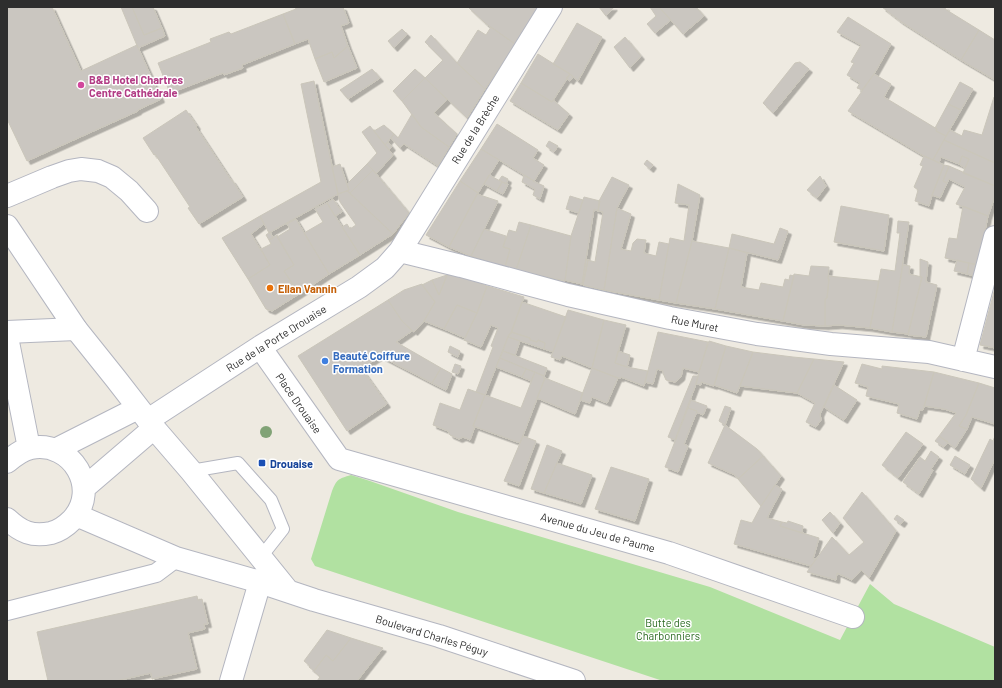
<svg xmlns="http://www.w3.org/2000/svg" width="1002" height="688" viewBox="0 0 1002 688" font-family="Barlow,sans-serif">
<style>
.green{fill:#b1e1a1}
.building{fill:#cac6c0;stroke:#cac6ba;filter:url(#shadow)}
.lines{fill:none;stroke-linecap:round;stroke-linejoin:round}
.service-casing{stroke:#b4b6c0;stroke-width:14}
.pedestrian-casing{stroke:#b4b6c0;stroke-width:20}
.minor-casing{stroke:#b4b6c0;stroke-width:24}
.secondary-casing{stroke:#b4b6c0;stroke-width:24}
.service{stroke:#fff;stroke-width:12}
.pedestrian{stroke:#fff;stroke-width:18}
.minor{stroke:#fff;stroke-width:22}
.secondary{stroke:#fff;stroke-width:22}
.tree{fill:#81a376}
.hotel-dot{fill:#d1479c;stroke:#fff;stroke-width:1.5}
.food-dot{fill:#e8710a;stroke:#fff;stroke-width:1.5}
.shop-dot{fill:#3f7fe0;stroke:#fff;stroke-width:1.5}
.transit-dot{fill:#1a4fb4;stroke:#fff;stroke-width:1.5}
.labels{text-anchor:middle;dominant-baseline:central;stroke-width:3;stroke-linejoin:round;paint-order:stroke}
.hotel-label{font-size:11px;font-weight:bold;fill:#b23c85;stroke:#fff;text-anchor:start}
.street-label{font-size:11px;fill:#2e2e2e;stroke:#fff}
.food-label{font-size:11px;font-weight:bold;fill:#c56008;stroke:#fff;text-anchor:start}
.shop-label{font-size:11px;font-weight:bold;fill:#366cbe;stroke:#fff;text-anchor:start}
.transit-label{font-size:11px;font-weight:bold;fill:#164399;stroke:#fff;text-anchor:start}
.park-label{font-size:11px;fill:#28691f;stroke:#fff}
</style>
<defs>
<filter id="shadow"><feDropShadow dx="3.5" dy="3.5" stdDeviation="0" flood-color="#0004"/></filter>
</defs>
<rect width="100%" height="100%" fill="#eeeae1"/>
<path class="green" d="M 351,475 L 370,481 L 458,512 L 710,587 L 840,640 L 870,584 L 894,604 L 995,647 L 995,681 L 663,681 L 315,566 L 311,559 L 332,491 C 337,479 338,479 351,475 Z"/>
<path class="building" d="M 7,7 L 52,7 L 81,71 L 137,45 L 161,99 L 138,110 L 138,111 L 27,161 L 7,119 Z
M 121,7 L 132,7 L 144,35 L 162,28 L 165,36 L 138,48 Z
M 132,7 L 153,7 L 162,28 L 144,35 Z
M 295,7 L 343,7 L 349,23 L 341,26 L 348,46 L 334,58 L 332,52 L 315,59 L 308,39 L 295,44 L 283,14 L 296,9 Z
M 468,7 L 494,7 L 495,8 L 496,7 L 539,7 L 515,44 L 485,23 Z
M 599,7 L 614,7 L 606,16 Z
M 650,7 L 659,7 L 671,20 L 655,33 L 647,24 L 656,16 Z
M 659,7 L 696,7 L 704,16 L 683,34 Z
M 882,7 L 946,7 L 945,9 L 979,30 L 961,60 L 900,21 Z
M 283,14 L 295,44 L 242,65 L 243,68 L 224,75 L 223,73 L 170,93 L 158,63 L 211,42 L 210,39 L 229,32 L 231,34 Z
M 848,17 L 891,44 L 874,74 L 862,90 L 857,88 L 860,83 L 847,75 L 854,63 L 851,62 L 861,45 L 837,32 Z
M 577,23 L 602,37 L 578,81 L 570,74 L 553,64 Z
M 491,27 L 515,44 L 485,89 L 457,63 L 478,30 L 486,35 Z
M 402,29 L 407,34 L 394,48 L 388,41 Z
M 979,30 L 995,40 L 995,80 L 961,60 Z
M 431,35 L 457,63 L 485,89 L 467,118 L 425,78 L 443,60 L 425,42 Z
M 625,37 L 641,56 L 630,68 L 614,47 Z
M 348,46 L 357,68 L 324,82 L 315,59 L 332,52 L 334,58 Z
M 538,54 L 570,74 L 552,102 L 521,83 Z
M 800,62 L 809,69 L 773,113 L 763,103 L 795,63 Z
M 372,69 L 380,78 L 348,99 L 340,90 Z
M 415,69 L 425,78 L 402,101 L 393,91 Z
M 570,74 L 573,77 L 570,81 L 566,78 Z
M 874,74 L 891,84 L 884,97 L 937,129 L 936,131 L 946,136 L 933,160 L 924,156 L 848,111 Z
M 425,78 L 447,100 L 434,113 L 457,134 L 449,147 L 421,127 L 402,101 Z
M 314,81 L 338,194 L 269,233 L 260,216 L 321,182 L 301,84 Z
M 960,82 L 973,89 L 961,110 L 948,104 Z
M 521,83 L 552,102 L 553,100 L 569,114 L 558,130 L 510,101 Z
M 994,97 L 995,98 L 995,163 L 944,140 L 950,130 L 962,136 L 964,130 L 982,135 Z
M 948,104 L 961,110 L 946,136 L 936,131 L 937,129 L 935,128 Z
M 186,110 L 197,126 L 196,127 L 231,180 L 232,180 L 243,197 L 199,224 L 188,208 L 190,207 L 155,154 L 154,155 L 143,138 Z
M 412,114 L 421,127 L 449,147 L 438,166 L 404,144 L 400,148 L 391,138 L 394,134 L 398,138 Z
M 497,124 L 538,150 L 533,158 L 544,165 L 534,181 L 481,149 Z
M 384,125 L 394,134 L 385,145 L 374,131 Z
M 370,126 L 393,155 L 376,174 L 373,170 L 367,164 L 377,153 L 362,132 Z
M 944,140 L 995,163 L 995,186 L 963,173 L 969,159 L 962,156 L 959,164 L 941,157 L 939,163 L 933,160 Z
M 549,141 L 558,146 L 554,152 L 546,146 Z
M 388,142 L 392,147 L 389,150 L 385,145 Z
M 481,149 L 499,160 L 478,193 L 460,181 Z
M 924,156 L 944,165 L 932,195 L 929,206 L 915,201 L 918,190 L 914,187 L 923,166 L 920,165 Z
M 962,156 L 969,159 L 965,168 L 959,164 Z
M 647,160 L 653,165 L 650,169 L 644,164 Z
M 340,164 L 349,190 L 338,194 L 332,167 Z
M 367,164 L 373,170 L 350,193 L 347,191 L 349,190 L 347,184 Z
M 944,165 L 949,166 L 943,181 L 947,183 L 940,198 L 932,195 Z
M 949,166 L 995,186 L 995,196 L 988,216 L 956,204 L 965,187 L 949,179 L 947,183 L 943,181 Z
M 373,170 L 409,213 L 393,234 L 350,193 Z
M 489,175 L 502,182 L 497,191 L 484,184 Z
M 524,175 L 534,181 L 533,181 L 544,186 L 540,199 L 533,195 L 535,189 L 522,182 Z
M 502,176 L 508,179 L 506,184 L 499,180 Z
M 820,176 L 826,186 L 817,198 L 807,190 Z
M 612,177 L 629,185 L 617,208 L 604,290 L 583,285 L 588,260 L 595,262 L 603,212 L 598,211 L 599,201 Z
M 460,181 L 478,193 L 449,247 L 426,235 Z
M 502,182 L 508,184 L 503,194 L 497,191 Z
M 678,184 L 700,195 L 692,241 L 676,303 L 659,300 L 670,238 L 684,241 L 689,205 L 675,203 Z
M 347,191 L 393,234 L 360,255 L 342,227 L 347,224 L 350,229 L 356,225 L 340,202 L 338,194 Z
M 477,194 L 498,201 L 471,256 L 449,247 Z
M 570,196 L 583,200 L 579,213 L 566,209 Z
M 584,197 L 600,201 L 598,211 L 594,209 L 582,284 L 565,280 L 571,236 Z
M 333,199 L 342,212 L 335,216 L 327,203 Z
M 327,203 L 360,255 L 329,274 L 304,233 L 323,222 L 315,209 Z
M 841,206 L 889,215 L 884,251 L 834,242 Z
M 963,206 L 988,216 L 978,265 L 945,258 L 949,238 L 957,239 Z
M 617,208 L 631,214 L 621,249 L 631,251 L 633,243 L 637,239 L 646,240 L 644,253 L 656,256 L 659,242 L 669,244 L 659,300 L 604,290 Z
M 260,216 L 264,224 L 251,234 L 270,265 L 248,279 L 222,238 Z
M 296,219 L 329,274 L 299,294 L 284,271 L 294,265 L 277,237 L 290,229 L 287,224 Z
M 898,221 L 909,222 L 892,332 L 870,328 L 881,269 L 895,271 L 900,233 L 897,233 Z
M 519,222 L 531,225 L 516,270 L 505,267 L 510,249 L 503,247 L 509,230 L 516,232 Z
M 531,225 L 571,236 L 565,281 L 516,270 Z
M 780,228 L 788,231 L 778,260 L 729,248 L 732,234 L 774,244 Z
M 484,229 L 506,236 L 503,247 L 510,249 L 505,267 L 471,256 Z
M 270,232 L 273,238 L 269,240 L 266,235 Z
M 277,235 L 294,265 L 284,271 L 299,294 L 272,311 L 266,309 L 248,279 L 270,265 L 261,249 L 271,244 L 269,240 Z
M 692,241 L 729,248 L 715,309 L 676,303 Z
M 729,248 L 747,253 L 741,287 L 759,290 L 761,283 L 783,287 L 785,279 L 789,280 L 790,275 L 794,276 L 783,321 L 715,309 Z
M 586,259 L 588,260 L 583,285 L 582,284 Z
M 920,259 L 928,262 L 926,282 L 937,285 L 926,337 L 908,335 L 922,277 L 920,277 Z
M 957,260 L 969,263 L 967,274 L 954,271 Z
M 969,263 L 978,265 L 977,277 L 967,274 Z
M 903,265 L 910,266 L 909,274 L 922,277 L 908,334 L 892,332 Z
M 811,266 L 829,267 L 828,279 L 829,279 L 827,298 L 825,299 L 825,326 L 804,325 L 783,321 L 794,274 L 809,276 Z
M 447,275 L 442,288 L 439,295 L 432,280 Z
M 447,275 L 459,275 L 487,286 L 477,313 L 457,305 L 444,329 L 424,321 L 435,302 L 422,285 L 432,280 L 439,295 Z
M 828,276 L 879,281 L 870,328 L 839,325 L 825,326 L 825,299 L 827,298 L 829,279 L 828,279 Z
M 422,284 L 435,302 L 424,321 L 414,332 L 402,321 L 388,300 L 404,290 Z
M 487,286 L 524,297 L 511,334 L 509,334 L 485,395 L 476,392 L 493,347 L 491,346 L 498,328 L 491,325 L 481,347 L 464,340 L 477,313 Z
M 995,288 L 995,348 L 980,345 Z
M 388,300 L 402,321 L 412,331 L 396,342 L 441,368 L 432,383 L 380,356 L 368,364 L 362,369 L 387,404 L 347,431 L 298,356 Z
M 522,302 L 566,317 L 553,352 L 544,349 L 545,343 L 538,340 L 537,342 L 530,340 L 530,338 L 511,332 Z
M 457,305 L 477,313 L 465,338 L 444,329 Z
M 568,310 L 604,320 L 592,368 L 562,356 L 560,360 L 551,357 Z
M 604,320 L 626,325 L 615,363 L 627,367 L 648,371 L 644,386 L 621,377 L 621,378 L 618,378 L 592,368 Z
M 511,332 L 530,338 L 530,340 L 537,342 L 538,340 L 545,343 L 544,349 L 508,337 Z
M 658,332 L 708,342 L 699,372 L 683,368 L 681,377 L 675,382 L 666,380 L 663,373 L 663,371 L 657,369 L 653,384 L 645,382 Z
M 508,337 L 520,341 L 515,355 L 503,351 Z
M 709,341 L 726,346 L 714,386 L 701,382 L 701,385 L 696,384 L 699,372 Z
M 450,346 L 460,351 L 458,357 L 448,352 Z
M 726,346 L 753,352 L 737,393 L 714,385 Z
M 503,351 L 547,368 L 544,376 L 500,358 Z
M 618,351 L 630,355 L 627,367 L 615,363 Z
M 753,352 L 793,357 L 814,359 L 797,393 L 740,386 Z
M 500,358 L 526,369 L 522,377 L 496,367 Z
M 814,359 L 844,362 L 820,414 L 821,420 L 816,427 L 806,422 L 815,403 L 797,393 Z
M 455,364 L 461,366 L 458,374 L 452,372 Z
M 862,364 L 882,369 L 882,366 L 934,372 L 923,410 L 920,410 L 917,419 L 897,413 L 899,404 L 866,396 L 868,387 L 855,383 Z
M 441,368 L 452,374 L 446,390 L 432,383 Z
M 592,368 L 618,378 L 607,403 L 592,397 L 590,403 L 580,400 Z
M 526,369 L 535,372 L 531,381 L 522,377 Z
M 535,372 L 544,376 L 543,378 L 545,378 L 520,443 L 473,426 L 485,395 L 521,408 Z
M 934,372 L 979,383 L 966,415 L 959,426 L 967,429 L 955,448 L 939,436 L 956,413 L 944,409 L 924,406 Z
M 693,376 L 698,376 L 696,384 L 675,440 L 668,437 Z
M 545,378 L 583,393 L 575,414 L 537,398 Z
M 979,383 L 995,388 L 995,424 L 972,417 L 967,429 L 959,426 L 966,415 Z
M 834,385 L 857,400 L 844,420 L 824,407 Z
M 468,389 L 485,395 L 473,426 L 475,426 L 470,440 L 463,437 L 459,439 L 450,435 L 448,431 L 433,425 L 440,403 L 460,410 Z
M 691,400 L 707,406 L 703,415 L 696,412 L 697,411 L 688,408 Z
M 725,406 L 731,408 L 725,425 L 719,421 Z
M 688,408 L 697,411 L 684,444 L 688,446 L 678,472 L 665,467 Z
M 725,425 L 757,449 L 763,456 L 738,479 L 735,475 L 708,463 Z
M 906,432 L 923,444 L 898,478 L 882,465 Z
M 523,436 L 536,441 L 519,486 L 504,481 Z
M 939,436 L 948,442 L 944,447 L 935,441 Z
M 995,436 L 995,459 L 981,488 L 971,479 L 990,439 L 993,441 Z
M 547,445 L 562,451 L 544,493 L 531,489 Z
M 931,451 L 939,457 L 931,469 L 933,470 L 919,494 L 903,482 L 920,457 L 925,461 Z
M 763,456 L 781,476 L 761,506 L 738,479 Z
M 955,456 L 970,465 L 965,474 L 950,465 Z
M 557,463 L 592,475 L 581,504 L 544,493 Z
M 611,467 L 649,479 L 635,521 L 595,509 Z
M 775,485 L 782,489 L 767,518 L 782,522 L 780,526 L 819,538 L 813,559 L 816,559 L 811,566 L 734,544 L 741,520 L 752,523 L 761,506 Z
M 862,492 L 896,531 L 869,578 L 861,570 L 852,580 L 837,573 L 836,580 L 807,572 L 832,537 L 849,555 L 864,542 L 843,518 Z
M 830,512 L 840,523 L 833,533 L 822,520 Z
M 897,515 L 904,520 L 901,524 L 894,519 Z
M 788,521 L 803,526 L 802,533 L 780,526 L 782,522 L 787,523 Z
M 197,596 L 198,600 L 202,599 L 208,624 L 204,624 L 205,629 L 188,633 L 197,669 L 152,679 L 151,673 L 116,681 L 48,681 L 37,632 Z
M 327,630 L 351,638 L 333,661 L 326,655 L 314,671 L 309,667 L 310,666 L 304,661 Z
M 351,638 L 383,648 L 357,681 L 317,681 L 320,677 L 314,671 L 326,655 L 333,661 Z"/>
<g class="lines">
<g class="service-casing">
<path id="service" d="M 191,471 L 238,463 L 271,500 L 283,529 L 261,557"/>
</g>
<g class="pedestrian-casing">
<path id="pedestrian" d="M 7,611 L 156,573 L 176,558"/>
</g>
<g class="minor-casing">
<path id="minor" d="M 7,196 L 52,177 L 69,171 L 81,169 L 98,171 L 112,177 L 129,191 L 147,211
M 400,251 L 461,266 L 568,295 L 670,318 L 757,334 L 831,344 L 929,352 L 995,367
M 7,332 L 76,329
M 260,347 L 339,459 L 669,553 L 853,617
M 963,360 L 995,237
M 148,420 L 260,347 L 359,287 L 385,268 L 400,251 L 551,7
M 231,681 L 260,582"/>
</g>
<g class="secondary-casing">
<path id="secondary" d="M 7,226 L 76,329 L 116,379 L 154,428 L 191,471 L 288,591
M 7,337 L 29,448
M 55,450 L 138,408
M 7,462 C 14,456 21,450 31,448 C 72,440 101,489 72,520 C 66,526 59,531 51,533 C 32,537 21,532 7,519
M 84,488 L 154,428
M 76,515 L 176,558 L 260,582 L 314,600 L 439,636 L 574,681"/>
</g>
<use href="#service" class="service"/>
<use href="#pedestrian" class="pedestrian"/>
<use href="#minor" class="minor"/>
<use href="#secondary" class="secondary"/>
</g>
<circle class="tree" cx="266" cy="432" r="6"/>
<circle class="hotel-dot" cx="81" cy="85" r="4"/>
<circle class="food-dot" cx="270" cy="288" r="4"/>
<circle class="shop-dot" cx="325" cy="361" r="4"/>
<rect class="transit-dot" x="258" y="459" width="8" height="8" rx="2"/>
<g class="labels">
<g class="hotel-label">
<text x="89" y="79">B&amp;B Hotel Chartres<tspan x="89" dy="13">Centre Cathédrale</tspan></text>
</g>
<g class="street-label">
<text transform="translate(475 129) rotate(-58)">Rue de la Brèche</text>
<text transform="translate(695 323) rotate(11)">Rue Muret</text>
<text transform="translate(276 338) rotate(-32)">Rue de la Porte Drouaise</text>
<text transform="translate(299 403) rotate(55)">Place Drouaise</text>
<text transform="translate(598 532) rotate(16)">Avenue du Jeu de Paume</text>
<text transform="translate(432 635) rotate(17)">Boulevard Charles Péguy</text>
</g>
<g class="food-label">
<text x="278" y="288">Ellan Vannin</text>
</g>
<g class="shop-label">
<text x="333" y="355">Beauté Coiffure<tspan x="333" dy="13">Formation</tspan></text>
</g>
<g class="transit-label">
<text x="270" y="463">Drouaise</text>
</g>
<g class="park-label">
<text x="668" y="622">Butte des<tspan x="668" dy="13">Charbonniers</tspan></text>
</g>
</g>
<rect width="1002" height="688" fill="none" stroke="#2e2e2e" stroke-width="16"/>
</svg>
